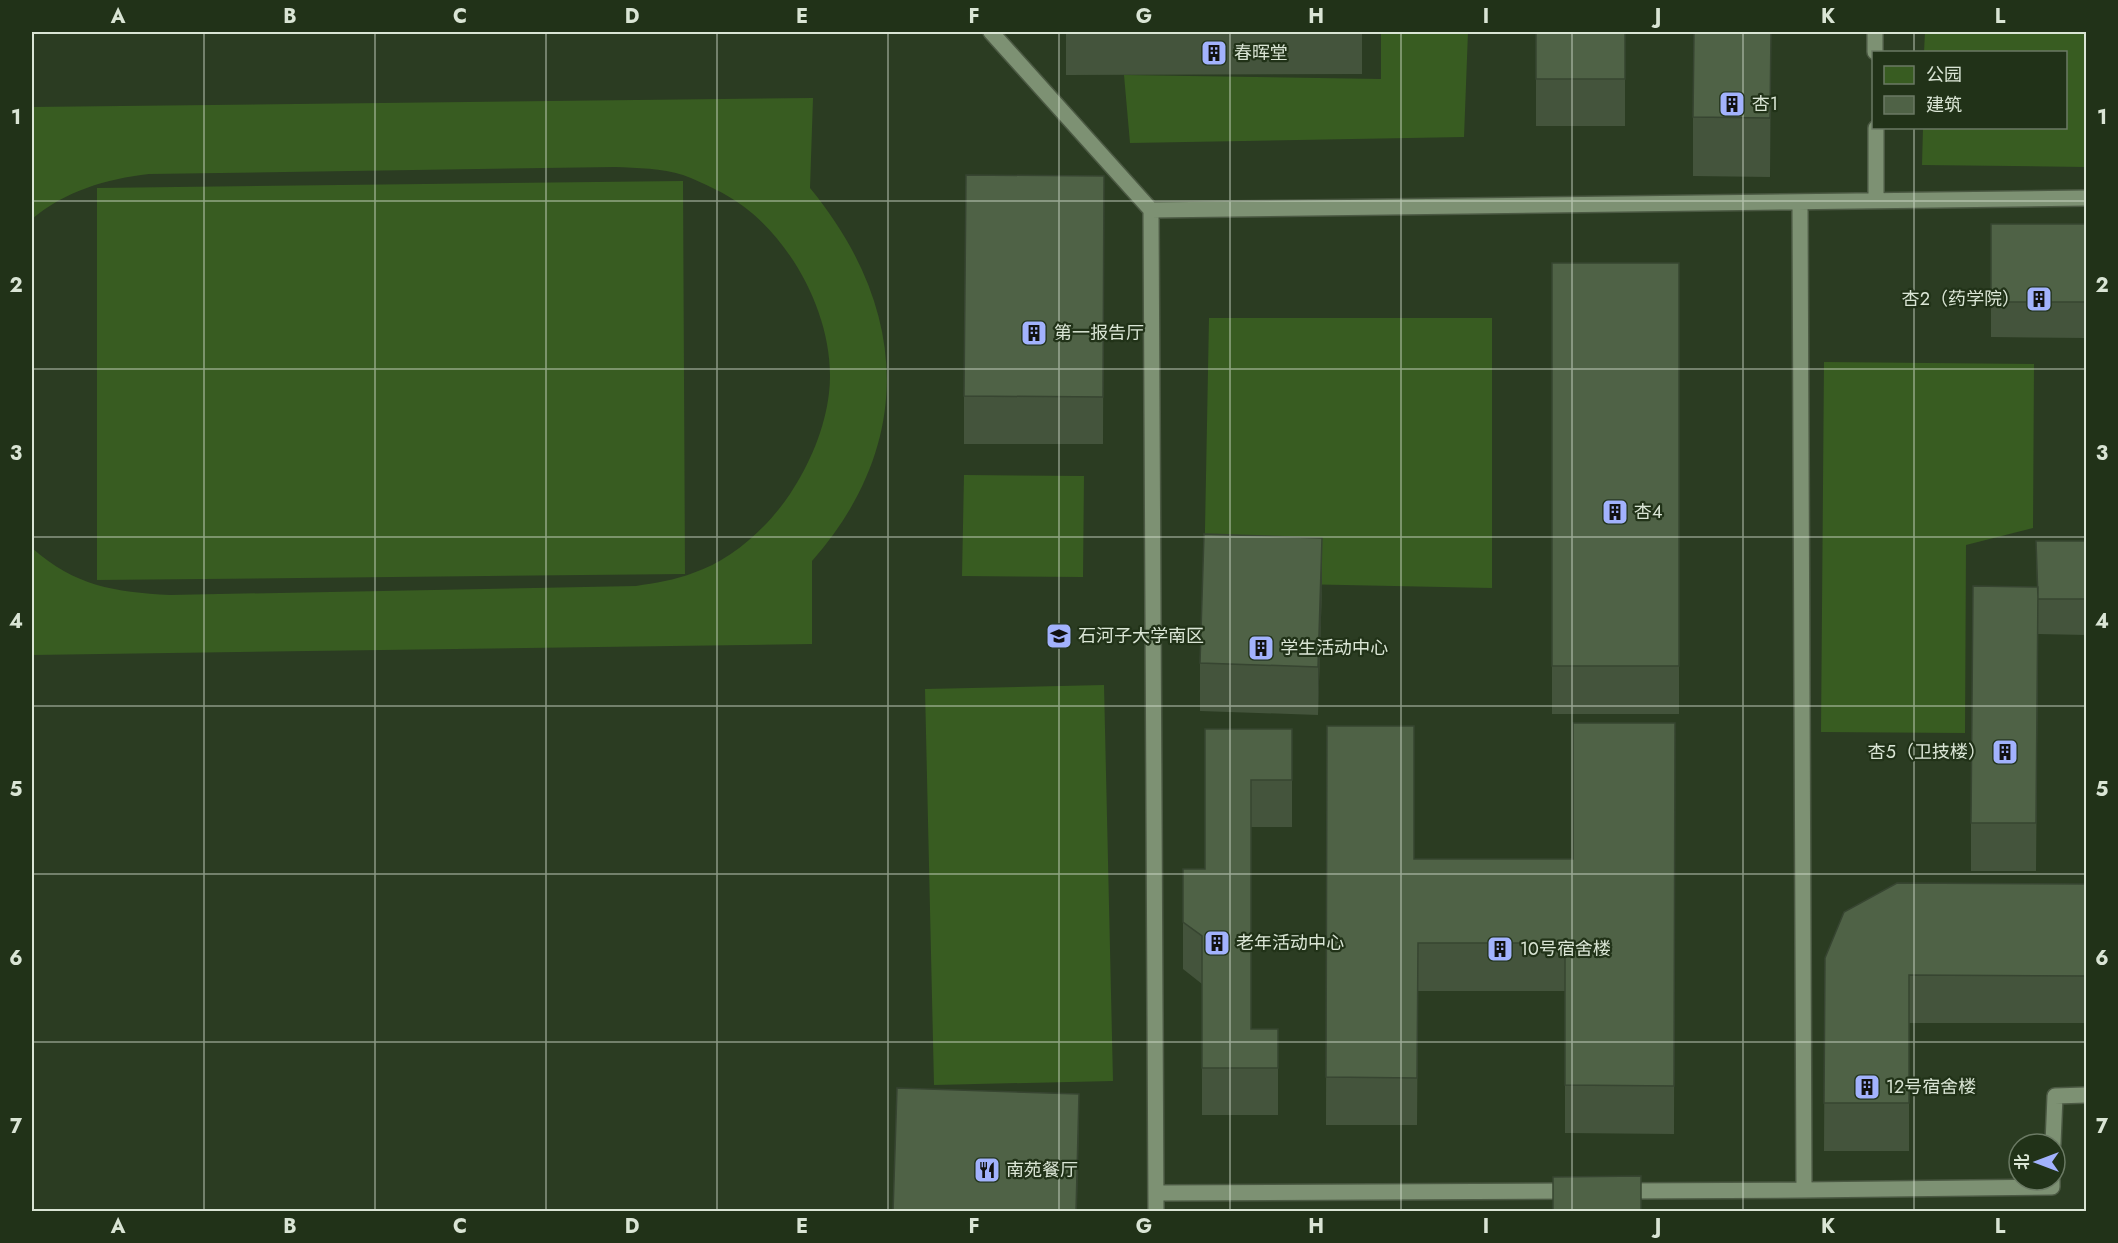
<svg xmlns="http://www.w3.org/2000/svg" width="2118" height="1243" viewBox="0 0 2118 1243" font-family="Jost,'Noto Sans SC',sans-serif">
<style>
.green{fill:#385c21}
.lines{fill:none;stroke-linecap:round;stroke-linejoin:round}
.lane-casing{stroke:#4b5943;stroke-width:18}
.lane{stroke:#7d9173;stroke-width:15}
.wall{fill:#44543c}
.shaded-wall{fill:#374531}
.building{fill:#4f6246;stroke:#374531;stroke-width:1.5}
.grid{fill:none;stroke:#dae5d5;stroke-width:1.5;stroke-opacity:0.55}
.labels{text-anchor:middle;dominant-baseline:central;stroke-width:4.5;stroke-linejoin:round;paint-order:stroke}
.poi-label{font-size:18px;fill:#dae5d5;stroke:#213218;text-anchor:start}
.neatline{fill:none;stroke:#dae5d5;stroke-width:2}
.grid-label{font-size:20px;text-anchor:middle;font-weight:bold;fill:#dae5d5}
</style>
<rect width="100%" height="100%" fill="#2b3c22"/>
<path class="green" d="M 1381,32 L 1468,32 L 1464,137 L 1130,143 L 1124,75 L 1381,79 Z
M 1925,32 L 2086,32 L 2086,167 L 1922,165 L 1923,128 L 2066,128 L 2066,52 L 1924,52 Z
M 813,98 L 810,188 C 908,307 916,443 812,561 L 812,644 L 32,655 L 32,548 C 75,586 114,592 170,595 L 636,586 C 655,583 675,580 693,573 C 732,560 768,527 790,494 C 810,464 825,428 829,393 C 837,326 797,246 743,206 C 725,193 704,183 683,175 C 662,168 637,168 615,167 L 149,174 C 106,179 65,191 32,219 L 32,107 Z
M 683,181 L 685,574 L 97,580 L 97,188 Z
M 1209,318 L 1492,318 L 1492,588 L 1204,582 Z
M 1824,362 L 2034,364 L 2033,528 L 1966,545 L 1965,733 L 1821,732 Z
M 964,475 L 1084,476 L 1083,577 L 962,576 Z
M 1104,685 L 1113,1081 L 934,1085 L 925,689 Z"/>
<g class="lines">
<g class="lane-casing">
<path id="lane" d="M 991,32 L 1151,210 L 2086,198
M 1875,32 L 1875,52
M 1876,128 L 1876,200
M 1151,210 L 1156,1212
M 2053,1144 L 2055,1096 L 2086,1095
M 1804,1190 L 2052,1187 L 2052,1180
M 1621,1191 L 1804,1190 L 1800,202
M 1156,1193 L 1573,1191"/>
</g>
<use href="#lane" class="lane"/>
</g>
<path class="wall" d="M 1066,32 L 1362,32 L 1362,74 L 1066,75 Z
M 1536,32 L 1625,32 L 1625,126 L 1536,126 Z
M 1771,32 L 1770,177 L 1693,176 L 1693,117 Z
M 1104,176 L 1103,444 L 964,444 L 964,396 Z
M 1991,224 L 2086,224 L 2086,338 L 1991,337 Z
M 1552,263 L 1679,263 L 1679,714 L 1552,714 Z
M 2036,541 L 2086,541 L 2086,635 L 2038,634 L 2036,871 L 1971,871 L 1971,823 L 2037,587 Z
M 1322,586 L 1318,715 L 1200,711 L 1200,663 Z
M 1675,723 L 1674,1134 L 1565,1133 L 1565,991 L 1418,991 L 1417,1125 L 1326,1125 L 1327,726 L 1414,859 L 1573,859 Z
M 1205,729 L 1292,729 L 1292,827 L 1251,827 L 1251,1029 L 1278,1029 L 1278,1115 L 1202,1115 L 1202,984 L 1183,969 L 1183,869 L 1205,869 Z
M 2086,884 L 2086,1023 L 1909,1023 L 1909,1151 L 1824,1151 L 1825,958 Z"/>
<path class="shaded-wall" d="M 1771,32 L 1770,177 L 1770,118 Z
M 1322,538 L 1322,586 L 1318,715 L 1318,667 Z
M 1079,1094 L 1079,1129 L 1077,1212 L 1076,1212 Z"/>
<path class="building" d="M 1536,32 L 1625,32 L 1625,79 L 1536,79 Z
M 1694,32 L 1771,32 L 1770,118 L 1693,117 Z
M 966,175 L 1104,176 L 1103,397 L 964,396 Z
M 1991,224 L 2086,224 L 2086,302 L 1991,302 Z
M 1552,263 L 1679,263 L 1679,666 L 1552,666 Z
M 1204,534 L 1322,538 L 1318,667 L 1200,663 Z
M 2036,541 L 2086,541 L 2086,599 L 2038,599 Z
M 1973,586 L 2038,587 L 2036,823 L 1971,823 Z
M 1573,723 L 1675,723 L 1674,1086 L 1565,1085 L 1565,943 L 1418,943 L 1417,1078 L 1326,1077 L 1327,726 L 1414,726 L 1414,859 L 1573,859 Z
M 1205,729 L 1292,729 L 1292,780 L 1251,780 L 1251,1029 L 1278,1029 L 1278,1068 L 1202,1068 L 1202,936 L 1183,922 L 1183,869 L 1205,869 Z
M 1897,883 L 2086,884 L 2086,1212 L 2085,1212 L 2086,976 L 1909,975 L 1909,1103 L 1824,1103 L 1825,958 L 1844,912 Z
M 897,1088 L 1079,1094 L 1076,1212 L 893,1212 Z
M 1641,1176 L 1641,1212 L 1553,1212 L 1553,1177 Z"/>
<path class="grid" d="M 204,32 L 204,1212M 375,32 L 375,1212M 546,32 L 546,1212M 717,32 L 717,1212M 888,32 L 888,1212M 1059,32 L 1059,1212M 1230,32 L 1230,1212M 1401,32 L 1401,1212M 1572,32 L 1572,1212M 1743,32 L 1743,1212M 1914,32 L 1914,52M 1914,128 L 1914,1212M 32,201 L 2086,201M 32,369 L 2086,369M 32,537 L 2086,537M 32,706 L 2086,706M 32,874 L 2086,874M 32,1042 L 2086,1042"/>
<defs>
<g id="building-square" transform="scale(1.35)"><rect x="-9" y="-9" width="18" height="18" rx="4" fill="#a2b2fd" stroke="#213218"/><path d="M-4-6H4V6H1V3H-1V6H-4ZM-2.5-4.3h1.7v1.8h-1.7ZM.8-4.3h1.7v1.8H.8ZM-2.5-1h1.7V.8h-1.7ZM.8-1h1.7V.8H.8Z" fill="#111"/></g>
<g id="university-square" transform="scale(1.35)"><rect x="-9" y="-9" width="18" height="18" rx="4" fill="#a2b2fd" stroke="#213218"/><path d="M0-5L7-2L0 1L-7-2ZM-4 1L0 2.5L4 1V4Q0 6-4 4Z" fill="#111"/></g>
<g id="restaurant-square" transform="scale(1.35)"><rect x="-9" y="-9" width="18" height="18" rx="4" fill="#a2b2fd" stroke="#213218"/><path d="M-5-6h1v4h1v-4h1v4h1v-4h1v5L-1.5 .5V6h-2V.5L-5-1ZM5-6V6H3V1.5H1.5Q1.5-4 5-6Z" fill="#111"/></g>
</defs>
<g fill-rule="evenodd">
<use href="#building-square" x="1214" y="53"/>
<use href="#building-square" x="1732" y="104"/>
<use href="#building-square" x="2039" y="299"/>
<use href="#building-square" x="1034" y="333"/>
<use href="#building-square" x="1615" y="512"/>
<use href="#university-square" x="1059" y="636"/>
<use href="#building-square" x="1261" y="648"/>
<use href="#building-square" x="2005" y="752"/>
<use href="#building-square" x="1217" y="943"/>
<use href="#building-square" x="1500" y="949"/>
<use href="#building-square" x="1867" y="1087"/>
<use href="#restaurant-square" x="987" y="1170"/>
</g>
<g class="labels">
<g class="poi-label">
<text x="1234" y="53">春晖堂</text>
<text x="1752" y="104">杏1</text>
<text x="2020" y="299" text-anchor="end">杏2（药学院）</text>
<text x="1054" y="333">第一报告厅</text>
<text x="1634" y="512">杏4</text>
<text x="1078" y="636">石河子大学南区</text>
<text x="1280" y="648">学生活动中心</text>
<text x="1986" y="752" text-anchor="end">杏5（卫技楼）</text>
<text x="1236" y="943">老年活动中心</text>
<text x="1520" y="949">10号宿舍楼</text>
<text x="1886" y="1087">12号宿舍楼</text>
<text x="1006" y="1170">南苑餐厅</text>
</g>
</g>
<rect width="2118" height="1243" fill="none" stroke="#213218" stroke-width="66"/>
<rect x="1872" y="51" width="195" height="78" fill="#213218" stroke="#6b7a64" stroke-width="1.5"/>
<rect x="1884" y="66" width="30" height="18" fill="#385c21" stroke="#6b7a64" stroke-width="1.5"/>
<text x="1926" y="81" font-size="18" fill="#dae5d5">公园</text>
<rect x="1884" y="96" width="30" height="18" fill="#4f6246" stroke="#6b7a64" stroke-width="1.5"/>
<text x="1926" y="111" font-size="18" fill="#dae5d5">建筑</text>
<g transform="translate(2037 1162) rotate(270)"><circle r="28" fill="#213218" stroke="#6b7a64" stroke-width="1.5"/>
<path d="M0-4.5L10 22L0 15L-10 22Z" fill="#a2b2fd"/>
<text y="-9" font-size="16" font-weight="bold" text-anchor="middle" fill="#dae5d5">北</text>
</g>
<rect x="33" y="33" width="2052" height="1177" class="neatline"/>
<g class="grid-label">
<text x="118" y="23">A</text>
<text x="290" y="23">B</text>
<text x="460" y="23">C</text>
<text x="632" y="23">D</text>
<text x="802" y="23">E</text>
<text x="974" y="23">F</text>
<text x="1144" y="23">G</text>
<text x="1316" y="23">H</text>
<text x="1486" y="23">I</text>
<text x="1658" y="23">J</text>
<text x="1828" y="23">K</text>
<text x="2000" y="23">L</text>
<text x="16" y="124">1</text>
<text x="2102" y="124">1</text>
<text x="16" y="292">2</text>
<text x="2102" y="292">2</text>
<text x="16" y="460">3</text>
<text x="2102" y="460">3</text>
<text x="16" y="628">4</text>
<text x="2102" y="628">4</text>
<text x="16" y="796">5</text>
<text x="2102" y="796">5</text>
<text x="16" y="965">6</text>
<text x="2102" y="965">6</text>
<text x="16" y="1133">7</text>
<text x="2102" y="1133">7</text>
<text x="118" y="1233">A</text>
<text x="290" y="1233">B</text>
<text x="460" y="1233">C</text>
<text x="632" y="1233">D</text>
<text x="802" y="1233">E</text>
<text x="974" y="1233">F</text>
<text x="1144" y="1233">G</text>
<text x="1316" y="1233">H</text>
<text x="1486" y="1233">I</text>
<text x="1658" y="1233">J</text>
<text x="1828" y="1233">K</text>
<text x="2000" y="1233">L</text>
</g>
</svg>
